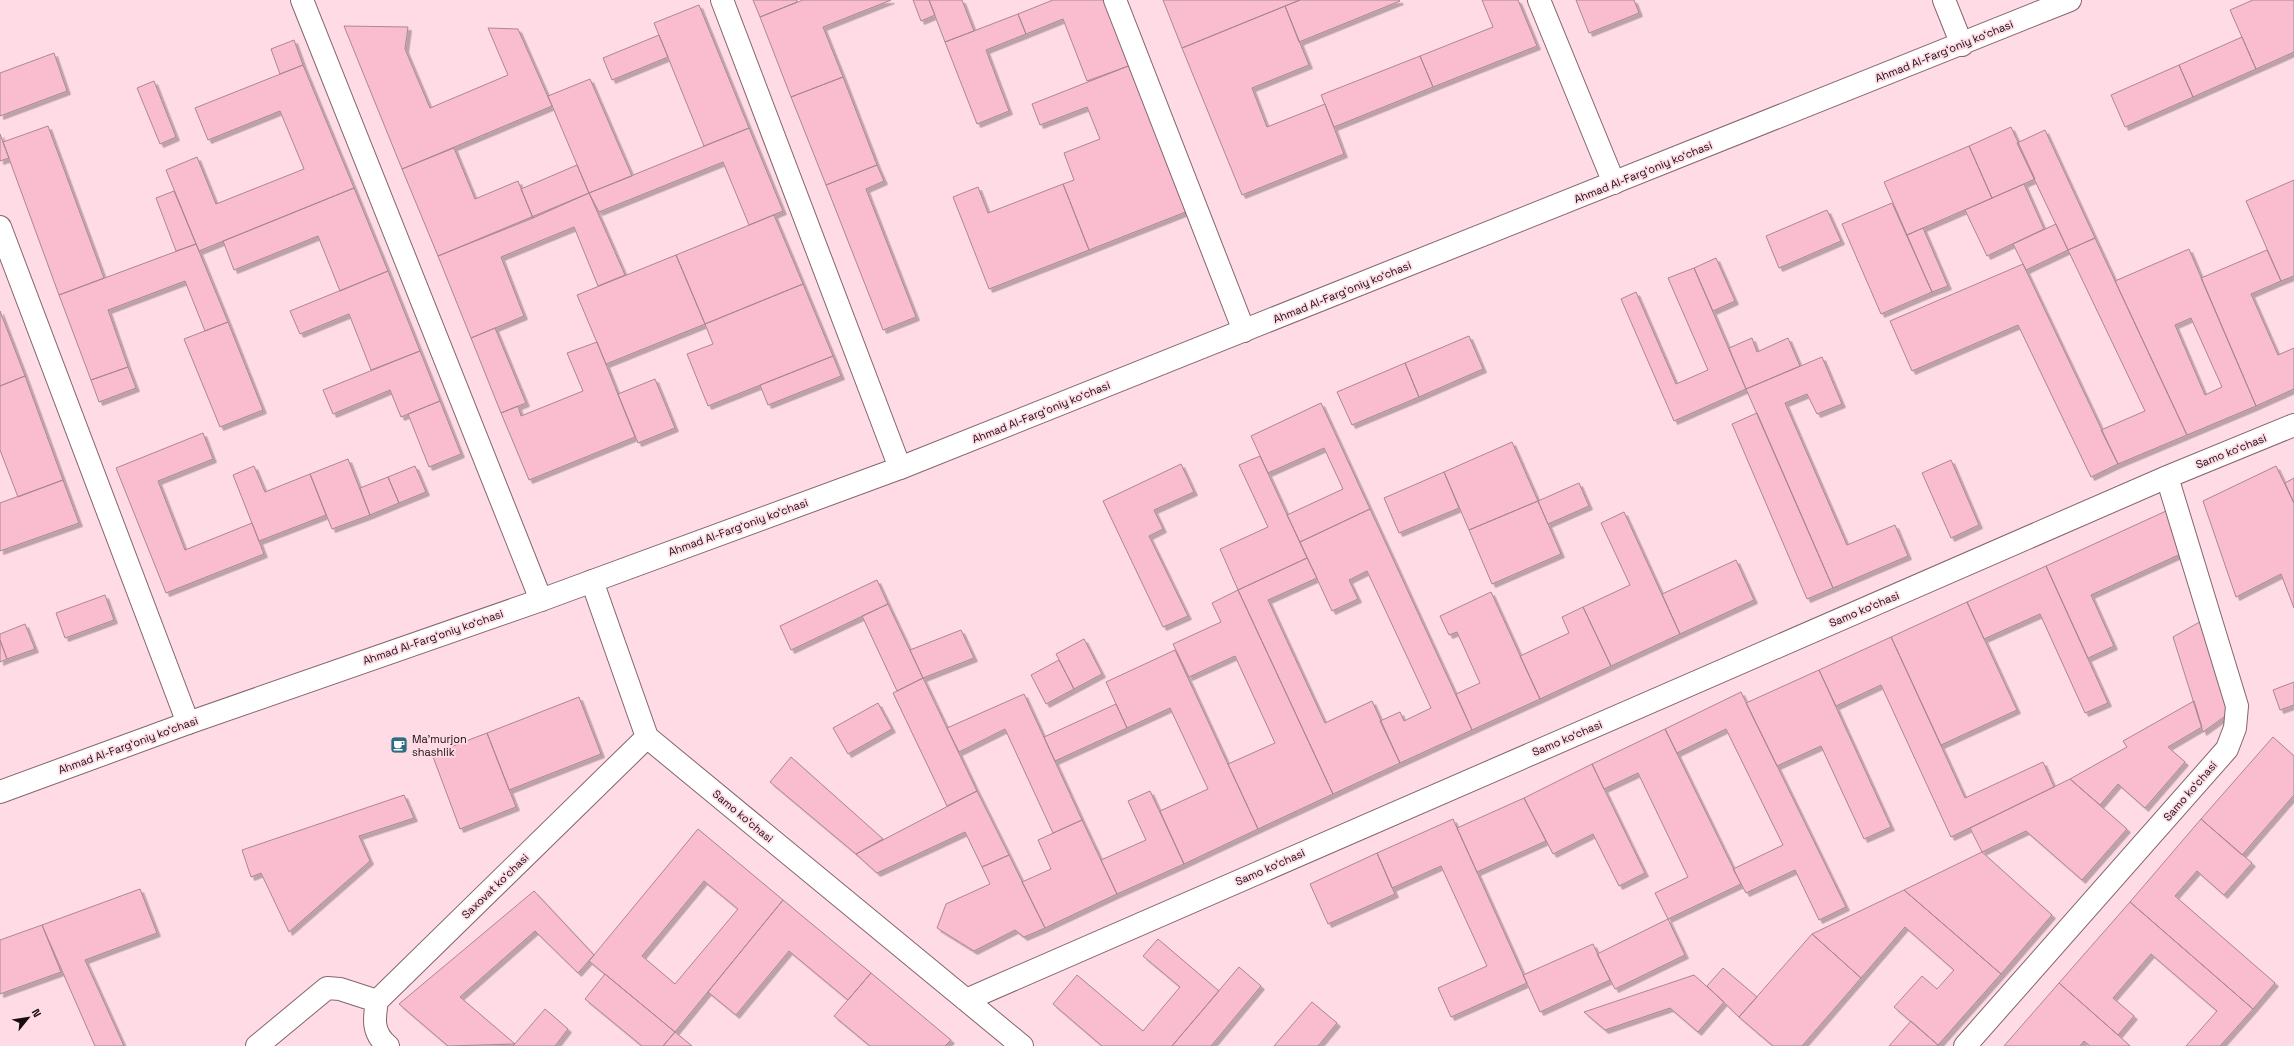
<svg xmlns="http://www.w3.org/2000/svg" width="2294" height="1046" viewBox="0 0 2294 1046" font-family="'Space Grotesk',sans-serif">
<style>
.building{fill:#fabccf;stroke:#a98892;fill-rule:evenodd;filter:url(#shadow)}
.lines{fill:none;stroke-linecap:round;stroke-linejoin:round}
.minor-casing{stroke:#84656e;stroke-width:24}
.major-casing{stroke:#84656e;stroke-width:24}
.minor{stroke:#fff;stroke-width:22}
.major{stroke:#fff;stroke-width:22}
.labels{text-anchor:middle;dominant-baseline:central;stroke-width:3.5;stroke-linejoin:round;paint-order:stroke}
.street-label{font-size:11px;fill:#170c10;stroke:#ffdbe5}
.poi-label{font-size:11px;fill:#170c10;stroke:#ffdbe5;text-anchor:start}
</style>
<defs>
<filter id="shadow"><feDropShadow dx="3.5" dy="3.5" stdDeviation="0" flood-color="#0004"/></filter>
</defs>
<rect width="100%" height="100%" fill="#ffdbe5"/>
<path class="building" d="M 753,0 L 797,0 L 797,2 L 760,17 Z
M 803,0 L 891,0 L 823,27 L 843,77 L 791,97 L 760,17 Z
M 913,0 L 929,0 L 935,15 L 921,21 Z
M 929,0 L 962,0 L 974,31 L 945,42 Z
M 1053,0 L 1105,0 L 1131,65 L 1087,81 L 1063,19 L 1026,34 L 1018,14 Z
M 1163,0 L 1300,0 L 1182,48 Z
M 1300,0 L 1399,0 L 1400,1 L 1299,42 L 1285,6 Z
M 1482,0 L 1518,0 L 1537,46 L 1433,87 L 1420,56 L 1493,27 Z
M 1576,0 L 1634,0 L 1639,13 L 1589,33 Z
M 2253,0 L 2294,0 L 2294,52 L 2256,69 L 2230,10 Z
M 699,5 L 749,128 L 704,146 L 654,23 Z
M 1285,6 L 1309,65 L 1252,88 L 1267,127 L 1325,104 L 1344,154 L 1242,195 L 1182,48 Z
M 1018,14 L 1026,34 L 986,50 L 1009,111 L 977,124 L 945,42 Z
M 344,26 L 408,27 L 405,49 L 430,108 L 508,75 L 488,28 L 518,29 L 552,106 L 402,169 Z
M 659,35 L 668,57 L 612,80 L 603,58 Z
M 2242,37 L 2256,69 L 2193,97 L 2179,65 Z
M 294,40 L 303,65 L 280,74 L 271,49 Z
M 54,53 L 67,91 L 0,116 L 0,73 Z
M 1420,56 L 1433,87 L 1334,127 L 1321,95 Z
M 303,65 L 354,188 L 199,251 L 166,170 L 197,157 L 216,204 L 304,169 L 280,111 L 208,140 L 195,108 Z
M 1131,65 L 1188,211 L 1089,250 L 1063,184 L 1074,180 L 1064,153 L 1100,139 L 1087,107 L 1040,125 L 1032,104 Z
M 2179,65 L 2193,97 L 2125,127 L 2111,95 Z
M 843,77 L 877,165 L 826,185 L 791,97 Z
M 590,79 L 632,176 L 589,193 L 548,96 Z
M 154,81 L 176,137 L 160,144 L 137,88 Z
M 48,126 L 104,278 L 59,295 L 3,142 Z
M 2011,127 L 2035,179 L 1992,198 L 1969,146 Z
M 749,128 L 783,211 L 749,225 L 723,162 L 599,212 L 589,193 Z
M 2045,130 L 2095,238 L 2068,250 L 2017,143 Z
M 0,134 L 9,158 L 0,161 Z
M 1969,146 L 1992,198 L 1907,235 L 1884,182 Z
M 454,148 L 475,199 L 518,181 L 533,218 L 438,256 L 402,169 Z
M 577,165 L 589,193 L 533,218 L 521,189 Z
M 877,165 L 884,181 L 866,189 L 916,317 L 883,330 L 826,185 Z
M 2294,180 L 2294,276 L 2281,281 L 2246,201 Z
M 1063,184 L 1089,250 L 989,289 L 953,197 L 978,187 L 988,213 Z
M 2024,184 L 2044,229 L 1987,256 L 1965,210 Z
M 354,188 L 388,271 L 340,291 L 318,236 L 234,270 L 223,241 Z
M 174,191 L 196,244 L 176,251 L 156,198 Z
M 589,193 L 625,275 L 598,286 L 574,227 L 501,257 L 524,316 L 471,338 L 438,256 Z
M 1892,203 L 1932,292 L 1881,314 L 1842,224 Z
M 1827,210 L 1841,241 L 1779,268 L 1766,236 Z
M 774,215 L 803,284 L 705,324 L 676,255 Z
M 2056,224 L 2068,250 L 2026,270 L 2013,244 Z
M 1923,228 L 1948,286 L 1932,292 L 1907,235 Z
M 2095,238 L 2187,435 L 2118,464 L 2101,430 L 2145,411 L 2068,250 Z
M 196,244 L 228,322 L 205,331 L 185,281 L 108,310 L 128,367 L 91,380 L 59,295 Z
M 2189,249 L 2256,406 L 2187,435 L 2115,281 ZM 2191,318 L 2222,387 L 2205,395 L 2175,325 Z
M 2267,250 L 2281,281 L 2251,294 L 2278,355 L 2294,348 L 2294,389 L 2256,406 L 2201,278 Z
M 676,255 L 705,324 L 606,364 L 577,295 Z
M 1716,258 L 1735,301 L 1713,311 L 1694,268 Z
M 2023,264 L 2118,464 L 2091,477 L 2018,325 L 1912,371 L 1890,321 Z
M 1694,268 L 1746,389 L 1674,421 L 1621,299 L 1636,292 L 1676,384 L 1708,370 L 1668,278 Z
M 388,271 L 420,351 L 371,370 L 349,314 L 300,334 L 290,311 Z
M 803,284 L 833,356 L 708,406 L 687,354 L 713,344 L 705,324 Z
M 0,311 L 25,376 L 0,386 Z
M 228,322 L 263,410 L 220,427 L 184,339 Z
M 495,328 L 526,403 L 501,413 L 471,338 Z
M 1469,336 L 1483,369 L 1419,397 L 1405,363 Z
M 1752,338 L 1757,352 L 1788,338 L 1800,366 L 1746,389 L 1729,348 Z
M 597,342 L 635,437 L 529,480 L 501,413 L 518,406 L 521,416 L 583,391 L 567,353 Z
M 420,351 L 440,401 L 401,417 L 390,390 L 333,414 L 323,390 Z
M 833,356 L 841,376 L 768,405 L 760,385 Z
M 1822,357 L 1842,404 L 1817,414 L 1807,394 L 1785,403 L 1847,545 L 1895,525 L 1908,556 L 1833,588 L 1746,389 Z
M 1405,363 L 1419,397 L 1352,425 L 1337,392 Z
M 128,367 L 136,388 L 99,402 L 91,380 Z
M 25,376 L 63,480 L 18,497 L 0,450 L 0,386 Z
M 655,379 L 675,428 L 638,443 L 618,394 Z
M 440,401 L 461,454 L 429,467 L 408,414 Z
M 1321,403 L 1370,509 L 1300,542 L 1287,515 L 1343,489 L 1324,448 L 1268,473 L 1251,436 Z
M 1757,413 L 1833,588 L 1807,599 L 1732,424 Z
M 203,433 L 213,459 L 158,481 L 185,550 L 252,523 L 264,554 L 166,593 L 116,468 Z
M 1512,442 L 1538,501 L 1469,530 L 1444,472 Z
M 1260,456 L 1307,558 L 1238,590 L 1220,549 L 1268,527 L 1239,465 Z
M 348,459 L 370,515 L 332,529 L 310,474 Z
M 1951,460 L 1979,525 L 1951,538 L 1922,473 Z
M 1181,464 L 1194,492 L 1154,510 L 1163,529 L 1149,536 L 1188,616 L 1163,627 L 1103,501 Z
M 254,466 L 265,492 L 310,474 L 326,515 L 259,541 L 233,475 Z
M 415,466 L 426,492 L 399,503 L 388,477 Z
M 2276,466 L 2294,503 L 2294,608 L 2281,574 L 2236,597 L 2203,501 Z
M 1444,472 L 1459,508 L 1399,533 L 1384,498 Z
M 388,477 L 399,503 L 370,515 L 360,488 Z
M 2294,478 L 2294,503 L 2285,483 Z
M 63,480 L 79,523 L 0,551 L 0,503 Z
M 1579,483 L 1589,506 L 1548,524 L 1538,501 Z
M 1538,501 L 1561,554 L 1492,584 L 1469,530 Z
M 1370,509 L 1472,730 L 1400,763 L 1380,721 L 1400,712 L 1404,721 L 1431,708 L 1367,571 L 1349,580 L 1358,599 L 1332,611 L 1300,542 Z
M 2166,511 L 2185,552 L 2091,595 L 2114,646 L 2088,658 L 2046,566 Z
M 1624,512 L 1680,634 L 1611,666 L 1583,607 L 1630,585 L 1601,523 Z
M 1307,558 L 1317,578 L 1268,600 L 1325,723 L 1372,701 L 1400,763 L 1333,794 L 1238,590 Z
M 1736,560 L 1754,600 L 1680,634 L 1662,594 Z
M 2046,566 L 2108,703 L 2085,713 L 2040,614 L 1984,639 L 1967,602 Z
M 877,580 L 888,604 L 791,650 L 780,626 Z
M 1238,590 L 1333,794 L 1258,829 L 1228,764 L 1275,743 L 1235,656 L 1189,677 L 1173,644 L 1221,622 L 1212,603 Z
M 1491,592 L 1540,699 L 1472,730 L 1456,694 L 1480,683 L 1457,632 L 1449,635 L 1440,616 Z
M 105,595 L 114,620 L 65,638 L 56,613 Z
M 1967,602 L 2017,710 L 1941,745 L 1891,637 Z
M 888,604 L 923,678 L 897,691 L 862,616 Z
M 1583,607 L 1611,666 L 1540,699 L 1520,656 L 1569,633 L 1562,617 Z
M 2205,619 L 2235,709 L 2203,732 L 2173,637 Z
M 25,624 L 35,649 L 7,659 L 0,640 L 0,634 Z
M 961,630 L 974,658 L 923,678 L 910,650 Z
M 1891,637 L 1965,798 L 2043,762 L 2054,787 L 1951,837 L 1881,685 L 1836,706 L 1819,670 Z
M 1084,639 L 1102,674 L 1074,689 L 1056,654 Z
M 0,640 L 7,659 L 0,662 Z
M 1175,650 L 1258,829 L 1184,864 L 1160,811 L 1208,789 L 1170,708 L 1127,728 L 1106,682 Z
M 1059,660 L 1074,689 L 1046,704 L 1031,675 Z
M 1819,670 L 1891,827 L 1864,839 L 1821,746 L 1777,766 L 1746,703 Z
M 923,678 L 977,791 L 947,806 L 893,693 Z
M 2294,682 L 2294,705 L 2280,710 L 2273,690 Z
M 1741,692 L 1846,907 L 1819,920 L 1795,870 L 1746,893 L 1733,869 L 1783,845 L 1726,729 L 1677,753 L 1665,729 Z
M 1024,694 L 1082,820 L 1053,833 L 1005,729 L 959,752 L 947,728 Z
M 579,697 L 601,754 L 509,790 L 487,733 Z
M 2194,701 L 2202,727 L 2168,747 L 2185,762 L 2145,808 L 2118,784 L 2100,805 L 2070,779 L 2127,747 L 2123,741 Z
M 878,703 L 892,729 L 848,754 L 833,728 Z
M 1116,704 L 1127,728 L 1055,761 L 1044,737 Z
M 1665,729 L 1741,884 L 1668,919 L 1655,893 L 1688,877 L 1638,773 L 1604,789 L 1592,764 Z
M 487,733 L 516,807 L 460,829 L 432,754 Z
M 2273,737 L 2294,756 L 2294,795 L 2242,855 L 2201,819 Z
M 791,757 L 883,839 L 856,854 L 770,782 Z
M 1592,764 L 1645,873 L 1619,886 L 1593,834 L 1553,854 L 1524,798 Z
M 2070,779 L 2127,829 L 2082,880 L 2026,831 L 1982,852 L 1970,828 Z
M 977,791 L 1009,855 L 982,867 L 965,832 L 877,873 L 856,854 Z
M 1150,791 L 1184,864 L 1117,894 L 1101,860 L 1146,840 L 1128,801 Z
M 404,795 L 414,818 L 359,836 L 370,861 L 289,932 L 261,873 L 251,877 L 242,850 Z
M 1524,798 L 1546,841 L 1477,872 L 1457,828 Z
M 1453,819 L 1527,983 L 1451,1017 L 1438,988 L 1487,966 L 1441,866 L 1392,888 L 1377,853 Z
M 2201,819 L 2252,863 L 2224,895 L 2197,871 L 2175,896 L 2275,983 L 2253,1009 L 2130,902 Z
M 1082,820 L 1117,894 L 1045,928 L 1022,882 L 1051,869 L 1038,840 Z
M 698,829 L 783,900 L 675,1032 L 589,961 ZM 704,881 L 738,909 L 675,984 L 642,956 Z
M 1982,852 L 2052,915 L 2001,974 L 1904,890 Z
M 1377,853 L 1395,894 L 1328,924 L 1310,884 Z
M 1009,855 L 1045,928 L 1024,937 L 1015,930 L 974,951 L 937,928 L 946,904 L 990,884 L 982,867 Z
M 140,889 L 157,933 L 85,960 L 124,1046 L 95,1046 L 42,925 Z
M 1904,890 L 2001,974 L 1938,1045 L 1894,1007 L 1922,976 L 1937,989 L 1954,970 L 1905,927 L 1861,978 L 1812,934 Z
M 534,891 L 594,955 L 578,973 L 535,931 L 460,997 L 515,1044 L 448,1046 L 399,1004 Z
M 783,900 L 871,973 L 848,1000 L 789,951 L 736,1015 L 708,992 Z
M 2130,902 L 2253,1009 L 2220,1046 L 2186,1046 L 2217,1011 L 2151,954 L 2113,998 L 2134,1016 L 2118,1035 L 2059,983 Z
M 1668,919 L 1685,955 L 1615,989 L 1597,954 Z
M 42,925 L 61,972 L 0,994 L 0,940 Z
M 1812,934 L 1861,978 L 1802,1046 L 1773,1046 L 1739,1017 Z
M 1158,939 L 1219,991 L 1172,1046 L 1102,1046 L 1053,1004 L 1077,975 L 1143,1031 L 1180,987 L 1143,956 Z
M 1593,944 L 1610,980 L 1540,1012 L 1523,975 Z
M 1239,967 L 1261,986 L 1211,1046 L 1172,1046 Z
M 1723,968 L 1757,997 L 1739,1017 L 1707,986 Z
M 871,973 L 951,1040 L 945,1046 L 870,1046 L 834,1016 Z
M 605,974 L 675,1032 L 663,1046 L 642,1046 L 585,999 Z
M 1694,975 L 1724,1002 L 1698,1032 L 1670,1008 L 1605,1030 L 1584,1012 Z
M 2059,983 L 2118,1035 L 2130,1046 L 2090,1046 L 2084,1041 L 2080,1046 L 2004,1046 Z
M 1312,1002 L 1337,1023 L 1318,1046 L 1274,1046 Z
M 545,1009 L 568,1029 L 555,1046 L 513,1046 Z
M 1911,1021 L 1938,1045 L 1937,1046 L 1889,1046 Z
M 675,1032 L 692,1046 L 663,1046 Z"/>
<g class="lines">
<g class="minor-casing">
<path id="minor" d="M 302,0 L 541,600
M 722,0 L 900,468
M 1115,0 L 1244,331
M 1539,0 L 1614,183
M 1944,0 L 1962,45
M 0,227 L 188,723
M 592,581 L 647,737 L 1022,1046
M 966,1000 L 2167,477 L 2294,425
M 257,1046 L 327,988 L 340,989 L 377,1001
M 388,1046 C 372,1033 374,1019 377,1001 L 647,737
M 1965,1046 L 2227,749 L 2235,728 L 2237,706 L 2167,477"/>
</g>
<g class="major-casing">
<path id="major" d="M 0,792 L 188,723 L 541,600 L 900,468 L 2070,0"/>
</g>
<use href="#minor" class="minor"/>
<use href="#major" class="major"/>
</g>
<defs>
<g id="cafe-square" transform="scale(0.9)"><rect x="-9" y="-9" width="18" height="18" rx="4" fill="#2d6d81" stroke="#ffdbe5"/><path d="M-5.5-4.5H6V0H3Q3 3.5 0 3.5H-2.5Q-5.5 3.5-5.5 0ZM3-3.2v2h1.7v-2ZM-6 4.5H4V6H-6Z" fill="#fff"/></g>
</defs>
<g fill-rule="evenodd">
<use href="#cafe-square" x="399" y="745"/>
</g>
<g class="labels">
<g class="street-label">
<text transform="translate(1944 51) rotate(-22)">Ahmad Al-Fargʻoniy koʻchasi</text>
<text transform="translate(1643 172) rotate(-22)">Ahmad Al-Fargʻoniy koʻchasi</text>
<text transform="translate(1342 292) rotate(-22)">Ahmad Al-Fargʻoniy koʻchasi</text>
<text transform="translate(1041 412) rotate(-22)">Ahmad Al-Fargʻoniy koʻchasi</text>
<text transform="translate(2231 451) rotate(-22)">Samo koʻchasi</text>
<text transform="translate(738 527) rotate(-20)">Ahmad Al-Fargʻoniy koʻchasi</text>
<text transform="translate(1864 609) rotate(-23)">Samo koʻchasi</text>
<text transform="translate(433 637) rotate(-19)">Ahmad Al-Fargʻoniy koʻchasi</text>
<text transform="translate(1567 738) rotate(-23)">Samo koʻchasi</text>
<text transform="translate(128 745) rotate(-20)">Ahmad Al-Fargʻoniy koʻchasi</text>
<text transform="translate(2190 791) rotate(-49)">Samo koʻchasi</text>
<text transform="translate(743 816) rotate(40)">Samo koʻchasi</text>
<text transform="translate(1270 867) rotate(-24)">Samo koʻchasi</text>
<text transform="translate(495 886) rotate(-44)">Saxovat koʻchasi</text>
</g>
<g class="poi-label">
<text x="412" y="739">Ma'murjon<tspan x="412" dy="13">shashlik</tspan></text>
</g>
</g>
<g transform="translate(28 1018) rotate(60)" stroke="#ffdbe5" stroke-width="3" paint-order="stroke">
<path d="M0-3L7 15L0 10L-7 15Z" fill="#170c10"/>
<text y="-6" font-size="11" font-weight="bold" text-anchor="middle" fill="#170c10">N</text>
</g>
</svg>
